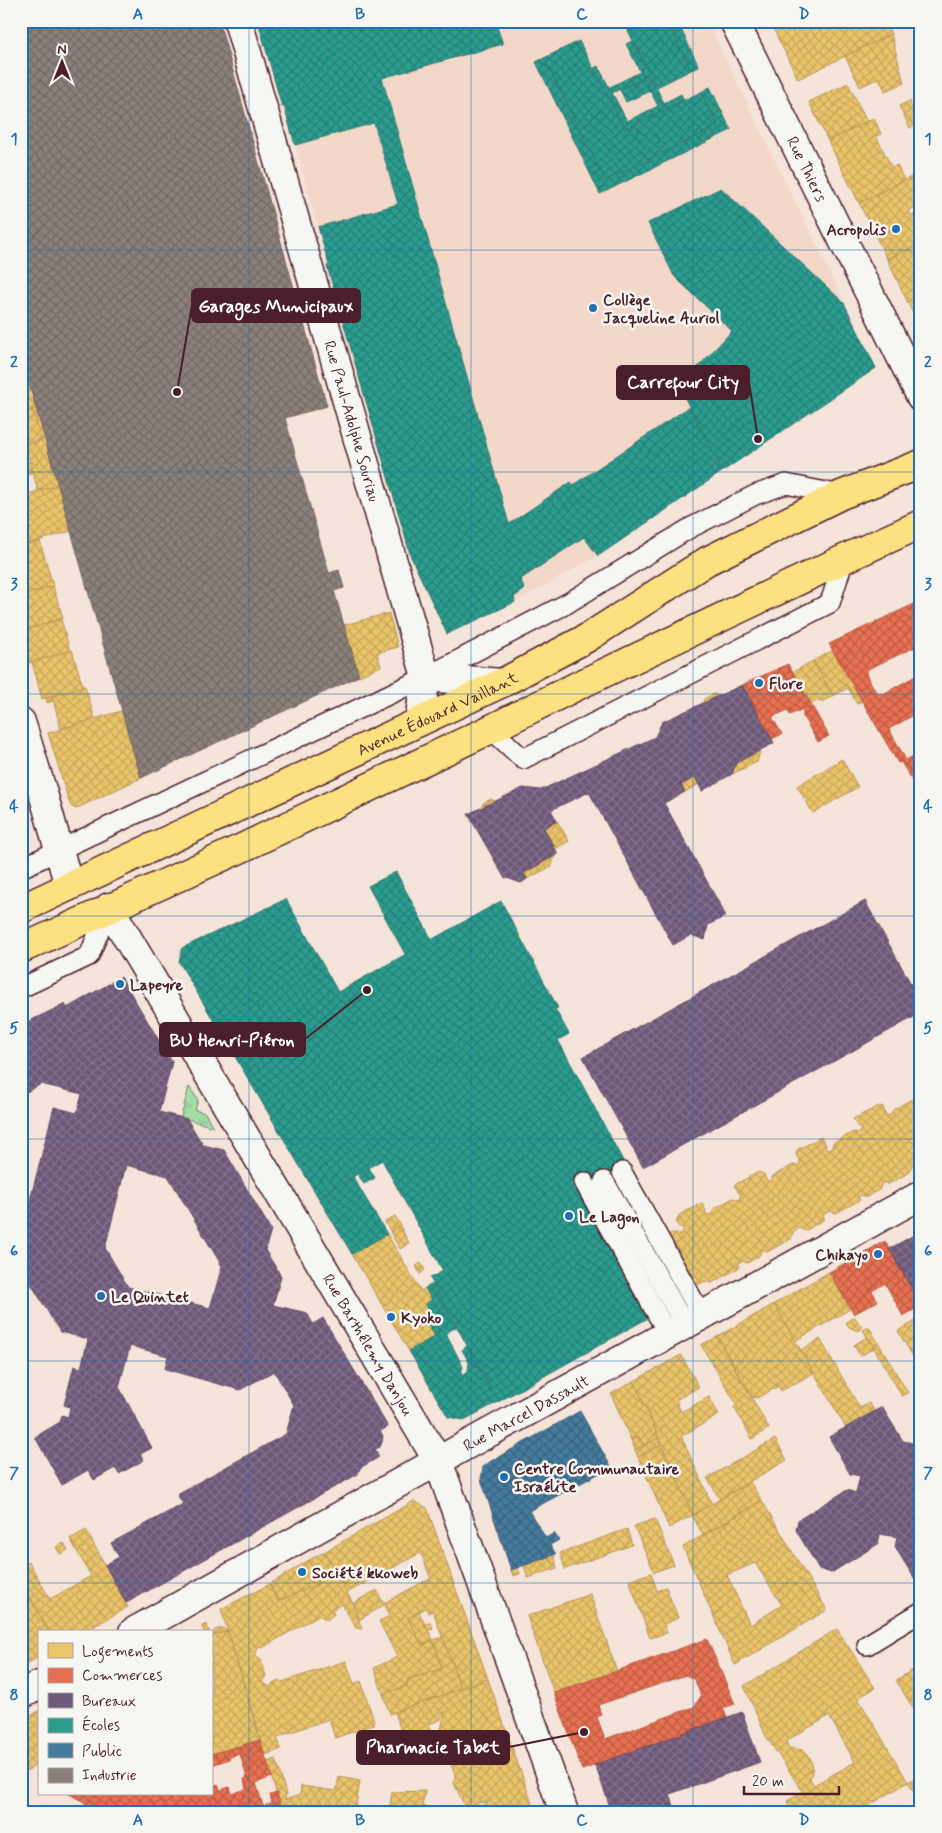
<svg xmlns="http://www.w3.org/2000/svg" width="942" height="1833" viewBox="0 0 942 1833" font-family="Mynerve,sans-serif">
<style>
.built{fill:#f3d8c9}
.grass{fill:url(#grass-tufts);stroke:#767e68}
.homes{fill:url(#homes-cross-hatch);stroke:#b99257;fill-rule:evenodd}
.shops{fill:url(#shops-cross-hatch);stroke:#b85746;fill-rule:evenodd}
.offices{fill:url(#offices-cross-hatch);stroke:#624862;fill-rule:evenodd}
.schools{fill:url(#schools-cross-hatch);stroke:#347771}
.public{fill:url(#public-cross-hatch);stroke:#465f7b}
.industry{fill:url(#industry-cross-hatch);stroke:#776464}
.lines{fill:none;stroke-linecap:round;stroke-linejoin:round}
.lane-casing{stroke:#4a1f2b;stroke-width:22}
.street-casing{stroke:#4a1f2b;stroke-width:31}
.primary-casing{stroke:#4a1f2b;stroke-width:31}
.lane{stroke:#f6f6f2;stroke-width:19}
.street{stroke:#f6f6f2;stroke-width:28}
.primary{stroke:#fde080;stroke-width:28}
.grid{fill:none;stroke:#1f6fb2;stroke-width:1;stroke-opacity:0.55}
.poi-dot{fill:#1f6fb2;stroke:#f6f6f2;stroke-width:2}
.labels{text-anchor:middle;stroke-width:5;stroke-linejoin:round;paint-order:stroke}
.street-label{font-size:16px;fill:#4a1f2b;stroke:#f6f6f2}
.poi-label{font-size:16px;font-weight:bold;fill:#4a1f2b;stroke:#f6f6f2;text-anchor:start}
.leader{fill:none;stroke:#4a1f2b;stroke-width:2}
.callout-dot{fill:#4a1f2b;stroke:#f6f6f2;stroke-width:2}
.callout{fill:#4a1f2b;stroke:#4a1f2b;stroke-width:2}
.callout-label{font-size:18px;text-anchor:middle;font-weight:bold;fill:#fff}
.neatline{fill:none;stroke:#1f6fb2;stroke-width:2}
.grid-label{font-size:16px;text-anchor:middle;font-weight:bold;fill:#1f6fb2}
</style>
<defs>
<pattern id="grass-tufts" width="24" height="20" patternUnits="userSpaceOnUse" patternTransform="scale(1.25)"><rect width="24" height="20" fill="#a2dea4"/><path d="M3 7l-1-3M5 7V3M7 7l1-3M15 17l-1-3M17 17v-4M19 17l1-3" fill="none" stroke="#8dbe8d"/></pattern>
<pattern id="homes-cross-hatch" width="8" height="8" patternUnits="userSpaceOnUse" patternTransform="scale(1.25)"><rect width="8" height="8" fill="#e9c46a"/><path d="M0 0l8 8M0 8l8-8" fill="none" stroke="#c9a85c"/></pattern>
<pattern id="shops-cross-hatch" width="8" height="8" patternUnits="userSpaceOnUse" patternTransform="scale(1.25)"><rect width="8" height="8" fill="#e76f51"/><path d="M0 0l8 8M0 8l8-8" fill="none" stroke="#bd5b43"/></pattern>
<pattern id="offices-cross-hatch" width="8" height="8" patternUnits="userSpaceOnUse" patternTransform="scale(1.25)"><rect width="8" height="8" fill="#6d597a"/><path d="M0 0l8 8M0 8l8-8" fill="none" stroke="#84728b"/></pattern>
<pattern id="schools-cross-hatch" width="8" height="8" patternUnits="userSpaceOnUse" patternTransform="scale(1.25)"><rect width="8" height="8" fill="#2a9d8f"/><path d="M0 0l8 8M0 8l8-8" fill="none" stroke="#267f75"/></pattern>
<pattern id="public-cross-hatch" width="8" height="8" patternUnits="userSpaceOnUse" patternTransform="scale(1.25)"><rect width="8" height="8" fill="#457b9d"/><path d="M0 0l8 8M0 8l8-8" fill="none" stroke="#3c6480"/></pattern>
<pattern id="industry-cross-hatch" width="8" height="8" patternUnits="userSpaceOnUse" patternTransform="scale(1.25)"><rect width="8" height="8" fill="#8a817c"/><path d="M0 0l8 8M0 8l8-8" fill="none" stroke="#736966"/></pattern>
</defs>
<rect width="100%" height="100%" fill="#f4e4da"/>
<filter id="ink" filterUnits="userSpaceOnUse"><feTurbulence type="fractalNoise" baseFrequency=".02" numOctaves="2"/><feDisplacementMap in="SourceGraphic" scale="10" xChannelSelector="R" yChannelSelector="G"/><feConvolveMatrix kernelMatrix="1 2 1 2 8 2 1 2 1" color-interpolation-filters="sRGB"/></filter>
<g filter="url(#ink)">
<!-- built -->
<polygon class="built" points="258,21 707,21 876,368 598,556 515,602 447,634 329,265 284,106 282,107"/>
<!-- grass -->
<polygon class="grass" points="189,1087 198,1100 195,1110 205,1113 213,1127 181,1117"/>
<!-- homes -->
<g class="homes">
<polygon points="885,21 891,34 798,79 770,22"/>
<polygon points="891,34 904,83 885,91 879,78 860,87 845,56"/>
<polygon points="848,83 867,122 828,141 809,102"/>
<polygon points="910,101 916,125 910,128 899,106"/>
<polygon points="874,118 881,134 876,136 892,168 897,165 904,180 859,203 828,141"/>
<polygon points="921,172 921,204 908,211 909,214 914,215 921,213 921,244 887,259 859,203"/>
<polygon points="921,244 921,325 918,324 887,259"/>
<polygon points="21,355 28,377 21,379"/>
<polygon points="28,377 36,409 21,413 21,379"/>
<polygon points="36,409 45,439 41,440 33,410"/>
<polygon points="33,410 41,440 28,444 21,420 21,413"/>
<polygon points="45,439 58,485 38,491 25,445"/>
<polygon points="29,462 33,473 28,474 25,463"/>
<polygon points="25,463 28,474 21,476 21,464"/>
<polygon points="58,485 71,531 21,546 21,496"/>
<polygon points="40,541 53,586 21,596 21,546"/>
<polygon points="53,586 63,618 22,631 21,596"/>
<polygon points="389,613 398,647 377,653 381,666 359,676 344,625"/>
<polygon points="61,619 70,651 26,664 21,647 21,631"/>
<polygon points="72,650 83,687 42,699 32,662"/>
<polygon points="833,650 862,701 857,704 848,688 833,696 813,661"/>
<polygon points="813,661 833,696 821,702 820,700 811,704 793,672"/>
<polygon points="85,686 95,719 61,729 52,696"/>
<polygon points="714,694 719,696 703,703 704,699"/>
<polygon points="52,696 53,701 47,703 46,698"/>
<polygon points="121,711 141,778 75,809 70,805 48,733"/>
<polygon points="760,751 757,762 732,774 736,763"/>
<polygon points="842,759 858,787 813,813 797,786"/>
<polygon points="695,777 699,784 685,792 681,785"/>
<polygon points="491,799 495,801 482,807 483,803"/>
<polygon points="21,805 25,816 21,823"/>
<polygon points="557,821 569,841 555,849 544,828"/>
<polygon points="555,855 552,866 527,879 524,873"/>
<polygon points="921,1081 921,1163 918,1162 912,1165 910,1172 887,1185 885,1182 881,1184 880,1189 867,1197 862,1195 858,1197 860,1200 836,1213 830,1211 824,1214 823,1220 805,1231 799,1228 793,1232 791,1239 767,1252 765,1249 761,1251 759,1256 747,1263 742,1261 738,1264 740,1267 712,1283 705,1281 693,1287 665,1236 672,1233 681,1235 684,1228 679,1227 676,1223 679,1215 702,1203 706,1211 705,1214 711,1215 714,1209 733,1198 739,1200 741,1194 739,1193 734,1185 759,1172 764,1174 766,1180 771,1182 773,1176 793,1165 799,1166 800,1161 796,1155 797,1150 821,1137 826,1145 825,1148 831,1149 833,1143 853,1132 859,1133 861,1128 858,1127 853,1119 879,1106 883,1107 885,1114 890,1116 893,1110 912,1099 918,1100 919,1095 916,1092 915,1087"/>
<polygon points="395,1216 401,1226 391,1232 385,1222"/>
<polygon points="400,1226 409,1243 400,1249 390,1232"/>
<polygon points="387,1234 421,1291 425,1288 432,1300 426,1304 431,1315 425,1319 435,1336 409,1351 352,1254"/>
<polygon points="421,1263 425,1270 420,1274 416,1266"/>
<polygon points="829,1272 850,1309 795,1341 774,1304"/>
<polygon points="774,1304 814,1373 781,1391 777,1384 777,1387 757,1398 756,1397 753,1398 717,1337"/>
<polygon points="855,1317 862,1328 857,1331 849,1327 846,1322"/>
<polygon points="921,1318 921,1366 919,1367 898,1331"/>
<polygon points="869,1327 908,1393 902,1396 863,1330"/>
<polygon points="717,1337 769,1428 752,1439 734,1407 737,1405 701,1345"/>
<polygon points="867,1337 874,1348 860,1356 854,1345"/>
<polygon points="820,1339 860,1408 869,1403 875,1411 846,1428 801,1350"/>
<polygon points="681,1355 699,1387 676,1400 681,1412 709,1397 719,1415 681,1436 712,1504 693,1515 634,1381"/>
<polygon points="634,1381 659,1438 643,1446 638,1436 631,1440 611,1394"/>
<polygon points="638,1436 643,1446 635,1450 631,1440"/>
<polygon points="659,1438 661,1445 638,1457 635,1450"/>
<polygon points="775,1439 787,1460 720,1499 707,1478"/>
<polygon points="661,1445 693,1515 669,1528 638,1457"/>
<polygon points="750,1482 762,1501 703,1535 692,1515"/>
<polygon points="414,1501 427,1508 488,1679 461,1689 433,1611 428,1613 426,1608 408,1618 422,1645 433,1640 442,1669 408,1679 407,1686 383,1694 374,1668 397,1657 379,1621 390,1616 384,1603 423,1582 431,1579 423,1558 420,1553 347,1593 324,1552"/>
<path d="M762,1501L827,1610L735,1665L683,1547ZM755,1563L782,1605L750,1625L727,1575Z"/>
<polygon points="655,1519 674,1565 654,1572 634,1526"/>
<polygon points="627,1529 632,1545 565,1569 560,1553"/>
<polygon points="86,1530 128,1607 84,1632 49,1632 21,1582 21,1566 29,1562 50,1599 91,1576 70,1539"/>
<polygon points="64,1543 68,1550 60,1554 56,1547"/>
<polygon points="324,1552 353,1603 362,1629 356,1628 342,1604 332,1610 334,1614 327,1620 319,1615 262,1648 259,1646 255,1656 261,1660 266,1676 262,1682 270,1687 272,1684 281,1681 282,1682 346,1661 354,1684 361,1681 375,1724 335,1738 329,1719 277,1737 281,1749 265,1755 221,1609 270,1584 278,1601 318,1584 309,1560"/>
<polygon points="554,1555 557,1568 528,1578 524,1566"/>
<polygon points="309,1560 318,1584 278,1601 270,1584"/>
<polygon points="518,1568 520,1574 513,1576 511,1570"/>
<polygon points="651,1573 657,1591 666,1587 678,1618 664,1624 667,1633 650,1638 629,1580"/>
<polygon points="25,1588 49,1632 39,1632 39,1657 24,1665 21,1660 21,1621 24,1620 21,1616 21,1590"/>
<polygon points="377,1590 384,1605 359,1620 353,1603"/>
<polygon points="590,1594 617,1671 554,1693 527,1616"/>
<polygon points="419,1612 433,1640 422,1645 408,1618"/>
<polygon points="430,1622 433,1628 428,1630 425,1625"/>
<polygon points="207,1624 209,1632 204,1632 202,1626"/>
<polygon points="223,1628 227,1631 213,1636 215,1630"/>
<path d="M837,1629L875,1688L858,1698L908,1782L858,1812H791L787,1801L803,1792L766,1736L744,1686ZM829,1716L855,1762L814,1785L810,1779L813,1768L810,1757L803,1750L789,1748L786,1741Z"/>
<polygon points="228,1631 260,1740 211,1754 211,1636"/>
<polygon points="443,1637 461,1689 390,1714 383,1694 407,1686 408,1679 442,1669 433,1640"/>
<polygon points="921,1665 921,1717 919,1718 896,1680"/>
<polygon points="488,1679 535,1812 475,1812 487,1801 465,1807 454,1783 455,1775 442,1741 459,1734 441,1730 445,1711 440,1720 429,1724 435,1741 423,1746 402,1735 395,1712"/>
<polygon points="39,1711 39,1764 21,1774 21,1721"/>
<polygon points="276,1759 286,1794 285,1800 300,1795 301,1786 336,1791 339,1777 360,1781 355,1812 282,1812 267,1762"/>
<polygon points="921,1775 921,1804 908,1782"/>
<polygon points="425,1791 422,1806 447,1812 389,1812 392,1792"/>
</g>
<!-- shops -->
<g class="shops">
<polygon points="921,601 921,620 912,605"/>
<polygon points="912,605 921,620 921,654 918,650 913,648 868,669 866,674 876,692 883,694 921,673 921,711 889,729 906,760 921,752 921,795 901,762 898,763 829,644"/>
<polygon points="788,664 829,736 818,742 803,717 803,709 790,715 788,710 772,717 782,734 772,739 742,685"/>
<polygon points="885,1241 921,1306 903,1316 885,1283 872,1291 878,1301 854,1314 829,1272"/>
<path d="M707,1639L735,1704L723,1708L727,1718L582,1770L554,1693ZM686,1675L695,1680L701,1696L694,1707L605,1739L597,1717L601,1715L598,1705Z"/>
<polygon points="260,1740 272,1777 256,1783 263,1806 272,1803 270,1795 277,1793 282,1812 220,1812 213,1786 218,1784 220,1790 230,1787 232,1794 246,1789 244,1779 247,1778 240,1754 229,1757 230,1759 211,1765 211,1754"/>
<polygon points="211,1780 220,1812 89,1812 84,1802 69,1794 211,1794"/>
</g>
<!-- offices -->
<g class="offices">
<polygon points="742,685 774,743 736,763 732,774 702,791 695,777 681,785 685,792 664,803 726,916 708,925 705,940 691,935 673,945 589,792 551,810 557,821 544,828 558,854 524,873 527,879 521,883 504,877 468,814 523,788 541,790 655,737 662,722"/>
<polygon points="865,901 921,1002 921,1013 643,1167 583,1057"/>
<path d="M121,977L172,1062L159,1112L187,1119L203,1145L224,1150L271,1230L265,1250L281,1276L273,1305L307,1313L313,1324L323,1318L388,1427L380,1431L383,1436L382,1442L380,1447L375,1449L379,1457L360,1468L358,1474L126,1603L105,1565L119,1557L111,1543L183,1504L177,1494L286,1434L294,1405L274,1371L240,1390L165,1369L168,1356L130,1346L119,1387L152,1448L140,1454L144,1460L119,1474L115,1468L94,1480L88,1470L62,1485L35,1437L60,1422L62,1415L68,1417L70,1407L64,1405L74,1366L81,1368L88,1339L60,1332L21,1267V1235L54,1107L77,1113L82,1094L41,1084L21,1095V1025L65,1004L67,1008ZM126,1165L168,1176L222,1266L210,1308L128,1287L105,1248Z"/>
<polygon points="921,1231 921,1304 889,1249"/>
<polygon points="882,1407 903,1441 921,1445 921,1582 918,1584 895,1547 897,1537 880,1534 878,1544 831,1573 819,1569 796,1530 798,1520 847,1490 856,1493 860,1476 850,1474 829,1437"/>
<polygon points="742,1712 760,1762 670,1794 676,1812 612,1812 595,1765"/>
</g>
<!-- schools -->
<g class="schools">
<polygon points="258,21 495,21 503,44 382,78 509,524 571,482 573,485 689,407 723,471 598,556 584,537 521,579 524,590 514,597 515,602 447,634 411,557 327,266 329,265 318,227 398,204 374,123 295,145 284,106 282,107"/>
<polygon points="623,21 667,21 691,70 657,87"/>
<polygon points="667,21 677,21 699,67 691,70"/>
<polygon points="579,41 625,129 701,92 718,126 605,181 544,58"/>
<polygon points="633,41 664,103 681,94 684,100 625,129 594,68 598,66 627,121 658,106 626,44"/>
<polygon points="544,58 605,181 718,126 701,92 710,87 731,130 600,194 536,62"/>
<polygon points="640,72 644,78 612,93 610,87"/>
<polygon points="644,78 650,91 626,102 620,90"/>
<polygon points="721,188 844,303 876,368 723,471 679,387 732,331 674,276 648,223"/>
<polygon points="396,872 432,940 405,954 368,886"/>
<polygon points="286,899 338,992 501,901 558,1008 555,1009 569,1034 558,1040 627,1168 597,1185 666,1308 498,1402 430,1278 443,1271 382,1160 318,1197 179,962 182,948"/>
<polygon points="369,1168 375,1178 364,1184 358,1174"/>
<polygon points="353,1177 387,1234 352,1254 318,1197"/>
<polygon points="433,1284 456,1327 446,1333 463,1367 461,1372 462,1376 468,1371 469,1362 462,1350 467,1346 498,1402 464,1420 448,1417 409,1351 435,1336 425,1319 431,1315 426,1304 432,1300 425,1288"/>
</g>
<!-- public -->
<polygon class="public" points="580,1411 611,1467 529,1511 546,1538 554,1533 559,1540 550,1545 556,1554 511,1570 481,1479 483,1467 491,1461"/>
<!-- industry -->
<polygon class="industry" points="21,21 219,21 327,406 285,418 329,573 339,570 344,588 334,591 359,676 141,778 21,355"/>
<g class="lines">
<!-- lane casing -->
<g class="lane-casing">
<g id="lane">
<polyline points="491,729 523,759 830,603 844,559"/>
<polyline points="21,868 426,677 568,603 690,528 755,495 786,484 841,495"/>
<polyline points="21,988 89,956 109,907"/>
<polyline points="622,1172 702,1316"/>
<polyline points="604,1181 685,1325"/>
<polyline points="584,1182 668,1334"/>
<polyline points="867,1645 921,1612"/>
</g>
</g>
<!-- street casing -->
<g class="street-casing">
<g id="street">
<path id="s1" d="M238,21L426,677"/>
<path id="s2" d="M734,21L921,397"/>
<polyline points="21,722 43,793 69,886"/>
<polyline points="419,722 426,677 502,683"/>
<path id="s3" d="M109,907L438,1461L564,1812"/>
<path id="s4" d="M133,1632L463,1447L921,1195"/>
<polyline points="21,1695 39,1685"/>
</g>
</g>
<!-- primary casing -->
<g class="primary-casing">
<g id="primary">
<path id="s5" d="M21,909L502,683L587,638L707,561L841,495L921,464"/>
<polyline points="21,949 244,847 491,729 577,686 844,559 921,524"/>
</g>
</g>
<!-- lane -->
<use href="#lane" class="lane"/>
<!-- street -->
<use href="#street" class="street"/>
<!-- primary -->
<use href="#primary" class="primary"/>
</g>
</g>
<!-- grid -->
<path class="grid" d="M249,21V1812M471,21V1812M693,21V1812M21,250H921M21,472H921M21,694H921M21,916H921M21,1139H921M21,1361H921M21,1583H921"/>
<!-- markers -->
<g class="poi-dot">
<circle cx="896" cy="229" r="5"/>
<circle cx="593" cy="308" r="5"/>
<circle cx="759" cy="683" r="5"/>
<circle cx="120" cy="984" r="5"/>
<circle cx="569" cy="1216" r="5"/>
<circle cx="878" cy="1254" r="5"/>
<circle cx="101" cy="1296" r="5"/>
<circle cx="391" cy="1317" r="5"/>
<circle cx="504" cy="1477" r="5"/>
<circle cx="302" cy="1572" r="5"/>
</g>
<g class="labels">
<!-- street labels -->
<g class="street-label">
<text dy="6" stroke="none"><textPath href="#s2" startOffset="165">Rue Thiers</textPath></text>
<text dy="6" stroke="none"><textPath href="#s1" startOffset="416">Rue Paul-Adolphe Souriau</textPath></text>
<text dy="6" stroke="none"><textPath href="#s5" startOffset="460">Avenue Édouard Vaillant</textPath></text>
<text dy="6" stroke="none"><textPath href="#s3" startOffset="509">Rue Barthélemy Danjou</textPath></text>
<text dy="6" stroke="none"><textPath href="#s4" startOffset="450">Rue Marcel Dassault</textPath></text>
</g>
<!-- poi labels -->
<g class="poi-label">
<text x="886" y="235" text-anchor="end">Acropolis</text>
<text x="603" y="305">Collège<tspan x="603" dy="18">Jacqueline Auriol</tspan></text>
<text x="769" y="689">Flore</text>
<text x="130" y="990">Lapeyre</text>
<text x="579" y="1222">Le Lagon</text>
<text x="868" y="1260" text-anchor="end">Chikayo</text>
<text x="111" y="1302">Le Quintet</text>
<text x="401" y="1323">Kyoko</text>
<text x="514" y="1474">Centre Communautaire<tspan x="514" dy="18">Israélite</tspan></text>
<text x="312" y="1578">Société kkoweb</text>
</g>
</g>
<!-- callouts -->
<path class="leader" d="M177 392L192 305M758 439L749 382M367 990L305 1039M584 1732L509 1747"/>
<g class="callout-dot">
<circle cx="177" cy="392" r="5"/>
<circle cx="758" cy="439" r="5"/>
<circle cx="367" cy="990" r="5"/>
<circle cx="584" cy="1732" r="5"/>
</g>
<g class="callout">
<rect x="192" y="289" width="168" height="33" rx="5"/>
<rect x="617" y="366" width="132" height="33" rx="5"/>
<rect x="160" y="1023" width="145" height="33" rx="5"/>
<rect x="357" y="1731" width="152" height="33" rx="5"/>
</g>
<g class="callout-label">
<text x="276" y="312">Garages Municipaux</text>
<text x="683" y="388">Carrefour City</text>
<text x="232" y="1046">BU Henri-Piéron</text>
<text x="433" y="1753">Pharmacie Tabet</text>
</g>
<!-- margin -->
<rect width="942" height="1833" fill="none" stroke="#f6f6f2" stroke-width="55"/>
<!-- legend -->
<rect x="38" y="1630" width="175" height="165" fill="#f6f6f2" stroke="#b1a0a2"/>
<rect x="48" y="1643" width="25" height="15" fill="#e9c46a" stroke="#b1a0a2"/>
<text x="82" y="1656" font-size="15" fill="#4a1f2b">Logements</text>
<rect x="48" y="1668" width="25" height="15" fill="#e76f51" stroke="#b1a0a2"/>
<text x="82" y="1680" font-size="15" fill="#4a1f2b">Commerces</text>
<rect x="48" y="1693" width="25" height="15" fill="#6d597a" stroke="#b1a0a2"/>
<text x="82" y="1706" font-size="15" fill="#4a1f2b">Bureaux</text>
<rect x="48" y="1718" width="25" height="15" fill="#2a9d8f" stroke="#b1a0a2"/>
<text x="82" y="1730" font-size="15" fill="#4a1f2b">Écoles</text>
<rect x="48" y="1743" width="25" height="15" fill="#457b9d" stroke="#b1a0a2"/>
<text x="82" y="1756" font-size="15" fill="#4a1f2b">Public</text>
<rect x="48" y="1768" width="25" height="15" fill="#8a817c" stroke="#b1a0a2"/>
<text x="82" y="1780" font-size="15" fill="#4a1f2b">Industrie</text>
<!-- north arrow -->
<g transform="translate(62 62)" stroke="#f6f6f2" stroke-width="4" paint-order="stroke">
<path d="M0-4L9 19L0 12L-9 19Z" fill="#4a1f2b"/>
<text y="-8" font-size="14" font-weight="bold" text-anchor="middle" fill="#4a1f2b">N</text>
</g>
<!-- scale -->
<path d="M744 1786v8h95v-8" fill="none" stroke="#4a1f2b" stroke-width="2.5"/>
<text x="752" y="1786" font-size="15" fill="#4a1f2b" stroke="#f6f6f2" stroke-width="4" paint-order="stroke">20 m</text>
<rect x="28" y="28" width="886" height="1778" class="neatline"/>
<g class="grid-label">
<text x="138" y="19">A</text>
<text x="360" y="19">B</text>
<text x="582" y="19">C</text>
<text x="804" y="19">D</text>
<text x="14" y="144">1</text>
<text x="928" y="144">1</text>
<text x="14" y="367">2</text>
<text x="928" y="367">2</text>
<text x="14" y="589">3</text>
<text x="928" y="589">3</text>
<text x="14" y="811">4</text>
<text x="928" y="811">4</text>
<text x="14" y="1033">5</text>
<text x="928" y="1033">5</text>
<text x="14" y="1256">6</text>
<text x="928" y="1256">6</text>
<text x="14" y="1478">7</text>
<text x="928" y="1478">7</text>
<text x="14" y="1700">8</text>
<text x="928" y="1700">8</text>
<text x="138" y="1825">A</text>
<text x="360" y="1825">B</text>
<text x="582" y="1825">C</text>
<text x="804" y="1825">D</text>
</g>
</svg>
